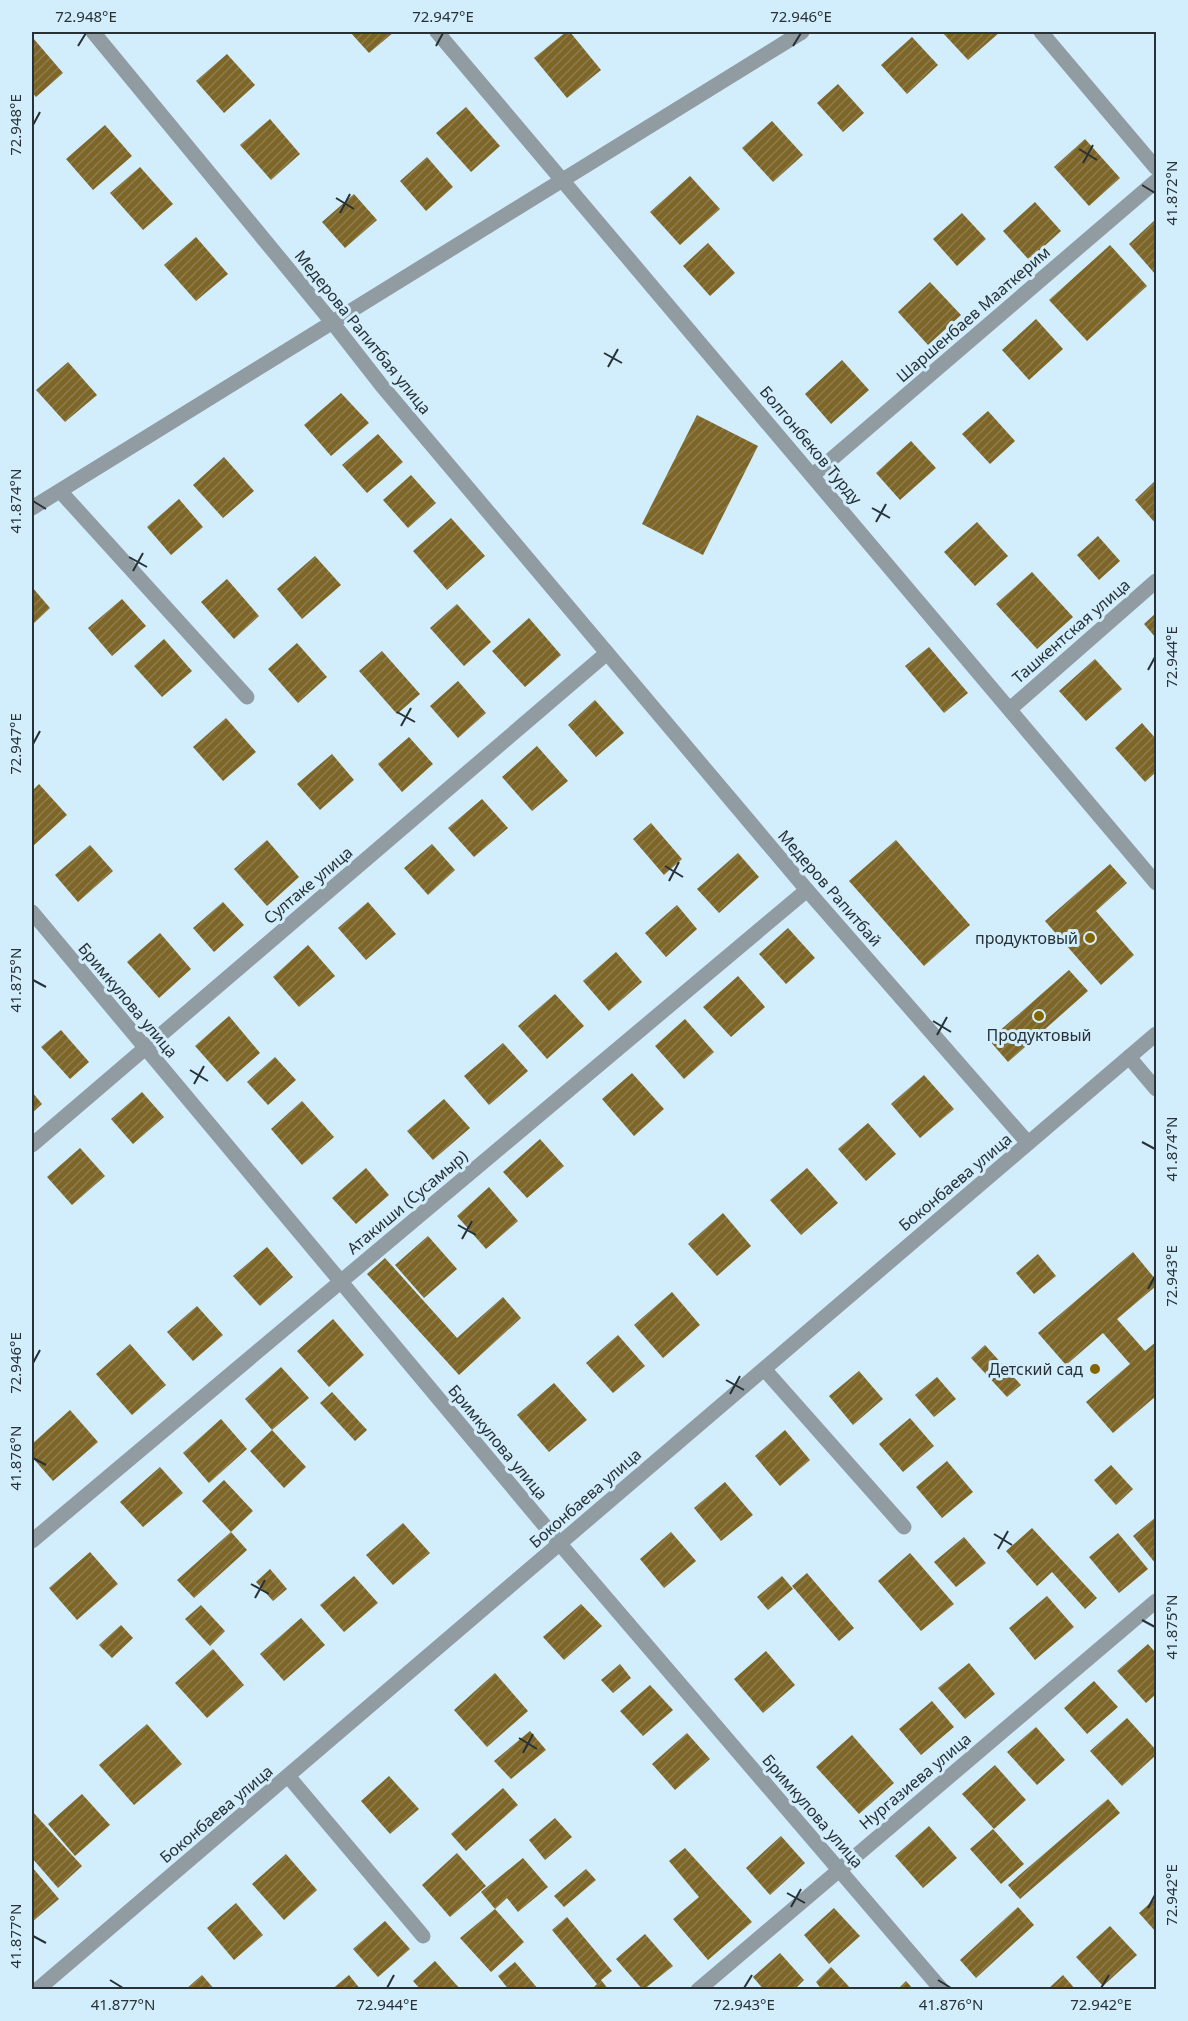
<svg xmlns="http://www.w3.org/2000/svg" width="1188" height="2021" viewBox="0 0 1188 2021" font-family="'Noto Sans',sans-serif">
<style>
.building{fill:url(#building-hatch)}
.lines{fill:none;stroke-linecap:round;stroke-linejoin:round}
.minor{stroke:#919ca2;stroke-width:15}
.ticks{fill:none;stroke:#273136;stroke-width:2}
.poi-dot{fill:#846600;stroke:#d2edfb;stroke-width:2}
.labels{text-anchor:middle;stroke-width:6;stroke-linejoin:round;paint-order:stroke}
.street-label{font-size:16px;fill:#273136;stroke:#d2edfb}
.poi-label{font-size:16px;fill:#273136;stroke:#d2edfb;text-anchor:end}
.neatline{fill:none;stroke:#273136;stroke-width:2}
.ticks-label{font-size:15px;text-anchor:middle;fill:#273136}
</style>
<defs>
<pattern id="building-hatch" width="6" height="6" patternUnits="userSpaceOnUse" patternTransform="scale(1.5)"><rect width="6" height="6" fill="#7d6627"/><path d="M-1 1l2-2M0 6l6-6M5 7l2-2" fill="none" stroke="#8d7d4e"/></pattern>
</defs>
<rect width="100%" height="100%" fill="#d2edfb"/>
<!-- building -->
<g class="building">
<polygon points="350,32 394,32 369,53"/>
<polygon points="566,32 570,32 601,70 567,98 534,58"/>
<polygon points="942,32 1000,32 968,60"/>
<polygon points="912,37 938,65 907,94 881,65"/>
<polygon points="33,38 63,73 36,97 32,92"/>
<polygon points="227,54 255,85 224,113 196,81"/>
<polygon points="838,84 864,113 843,132 817,103"/>
<polygon points="466,107 500,146 471,172 436,133"/>
<polygon points="270,119 300,154 271,180 240,145"/>
<polygon points="772,121 803,155 773,182 742,148"/>
<polygon points="105,125 132,156 93,190 66,159"/>
<polygon points="1085,139 1120,178 1089,206 1054,167"/>
<polygon points="427,157 453,187 426,211 400,181"/>
<polygon points="140,167 173,204 143,230 110,193"/>
<polygon points="690,176 720,209 680,245 650,212"/>
<polygon points="354,194 377,220 345,248 322,222"/>
<polygon points="1035,202 1061,231 1029,260 1003,231"/>
<polygon points="962,213 986,239 957,266 933,239"/>
<polygon points="1156,219 1156,275 1129,244"/>
<polygon points="196,237 228,274 196,301 164,265"/>
<polygon points="708,243 735,273 710,296 683,266"/>
<polygon points="1110,245 1147,286 1087,341 1049,300"/>
<polygon points="930,282 961,315 928,345 898,312"/>
<polygon points="1036,319 1063,349 1029,380 1002,350"/>
<polygon points="842,360 869,390 831,424 805,394"/>
<polygon points="68,362 97,395 65,422 36,390"/>
<polygon points="341,393 369,423 331,456 304,425"/>
<polygon points="988,411 1015,441 990,464 962,434"/>
<polygon points="697,415 758,446 703,555 642,524"/>
<polygon points="378,434 403,462 367,493 342,465"/>
<polygon points="911,441 936,468 900,500 876,473"/>
<polygon points="224,457 254,491 223,518 193,485"/>
<polygon points="411,475 436,503 408,528 383,500"/>
<polygon points="1156,480 1156,524 1135,500"/>
<polygon points="179,499 203,527 171,555 147,527"/>
<polygon points="451,518 485,556 447,590 413,551"/>
<polygon points="977,522 1008,556 975,586 944,552"/>
<polygon points="1098,536 1120,561 1099,580 1077,555"/>
<polygon points="315,556 341,585 302,619 277,589"/>
<polygon points="1032,572 1073,617 1037,649 996,604"/>
<polygon points="227,579 259,616 234,639 201,602"/>
<polygon points="32,587 50,608 32,625"/>
<polygon points="122,599 146,626 112,656 88,628"/>
<polygon points="457,604 491,642 464,666 430,628"/>
<polygon points="1156,613 1156,638 1144,624"/>
<polygon points="529,618 561,655 525,687 492,651"/>
<polygon points="164,639 192,671 162,697 134,666"/>
<polygon points="297,643 327,677 298,703 268,669"/>
<polygon points="929,647 968,693 944,713 905,666"/>
<polygon points="382,651 420,694 397,714 359,671"/>
<polygon points="1095,659 1122,689 1086,721 1059,691"/>
<polygon points="458,681 486,713 458,738 430,706"/>
<polygon points="595,700 624,733 596,757 568,725"/>
<polygon points="226,718 256,752 223,781 193,747"/>
<polygon points="1142,723 1156,739 1156,772 1145,782 1115,748"/>
<polygon points="409,737 433,764 402,792 378,764"/>
<polygon points="537,746 568,781 532,811 502,777"/>
<polygon points="332,754 354,780 320,810 297,784"/>
<polygon points="39,784 67,815 33,846 32,791"/>
<polygon points="482,799 508,828 474,857 448,828"/>
<polygon points="651,823 682,859 664,875 633,839"/>
<polygon points="267,840 299,877 267,906 234,869"/>
<polygon points="896,840 970,925 924,966 849,881"/>
<polygon points="432,844 455,870 428,895 404,868"/>
<polygon points="90,845 113,871 78,902 55,875"/>
<polygon points="738,853 759,877 719,913 697,889"/>
<polygon points="1110,864 1127,883 1096,911 1134,955 1101,985 1045,921"/>
<polygon points="223,902 244,925 214,952 193,928"/>
<polygon points="368,902 396,934 366,960 338,928"/>
<polygon points="677,905 697,929 666,957 645,933"/>
<polygon points="788,928 815,958 786,984 759,954"/>
<polygon points="160,933 191,969 159,998 127,962"/>
<polygon points="308,945 335,976 299,1007 273,977"/>
<polygon points="616,952 642,982 609,1011 583,981"/>
<polygon points="1069,970 1088,991 1008,1062 989,1040"/>
<polygon points="738,976 765,1007 731,1037 703,1007"/>
<polygon points="555,994 584,1026 547,1059 518,1026"/>
<polygon points="229,1016 260,1053 227,1082 195,1046"/>
<polygon points="685,1019 714,1052 684,1079 655,1046"/>
<polygon points="61,1030 89,1062 70,1079 41,1047"/>
<polygon points="503,1043 528,1071 489,1105 464,1076"/>
<polygon points="275,1057 296,1080 268,1105 247,1082"/>
<polygon points="632,1073 664,1109 634,1136 602,1099"/>
<polygon points="924,1075 954,1109 920,1138 891,1104"/>
<polygon points="32,1092 42,1104 32,1113"/>
<polygon points="142,1092 164,1117 133,1144 111,1119"/>
<polygon points="444,1099 470,1128 433,1160 407,1131"/>
<polygon points="302,1101 334,1137 302,1165 271,1129"/>
<polygon points="868,1123 896,1154 866,1181 838,1149"/>
<polygon points="540,1139 564,1166 527,1198 503,1172"/>
<polygon points="80,1148 105,1176 72,1205 47,1177"/>
<polygon points="366,1168 389,1195 356,1224 332,1198"/>
<polygon points="807,1168 838,1203 801,1235 770,1200"/>
<polygon points="489,1187 518,1221 486,1249 457,1216"/>
<polygon points="723,1213 751,1246 717,1276 688,1244"/>
<polygon points="428,1236 457,1269 424,1298 395,1265"/>
<polygon points="267,1247 293,1277 260,1306 233,1276"/>
<polygon points="1133,1252 1156,1280 1156,1286 1117,1319 1145,1351 1156,1342 1156,1396 1113,1433 1086,1402 1130,1364 1103,1333 1066,1365 1038,1333"/>
<polygon points="1038,1254 1056,1276 1034,1294 1016,1273"/>
<polygon points="385,1258 457,1338 503,1297 521,1318 459,1375 367,1274"/>
<polygon points="672,1292 700,1325 663,1358 634,1325"/>
<polygon points="197,1306 223,1335 193,1361 167,1332"/>
<polygon points="333,1319 364,1355 329,1387 297,1351"/>
<polygon points="618,1335 645,1366 613,1393 586,1363"/>
<polygon points="130,1344 166,1385 132,1415 96,1374"/>
<polygon points="985,1345 1021,1385 1007,1397 971,1358"/>
<polygon points="281,1367 309,1398 272,1430 306,1467 284,1488 250,1451 272,1430 245,1399"/>
<polygon points="859,1371 883,1399 853,1425 829,1396"/>
<polygon points="937,1377 956,1399 934,1417 915,1395"/>
<polygon points="554,1383 587,1420 549,1452 517,1415"/>
<polygon points="332,1392 367,1430 355,1441 320,1403"/>
<polygon points="70,1410 98,1442 53,1481 32,1457 32,1444"/>
<polygon points="910,1418 934,1446 903,1472 879,1444"/>
<polygon points="221,1419 247,1449 209,1483 183,1453"/>
<polygon points="785,1430 810,1460 780,1486 755,1456"/>
<polygon points="947,1461 973,1492 942,1518 916,1487"/>
<polygon points="1111,1465 1133,1489 1116,1505 1094,1480"/>
<polygon points="160,1467 183,1493 143,1527 120,1502"/>
<polygon points="224,1480 253,1511 231,1532 247,1550 194,1598 177,1580 231,1532 202,1501"/>
<polygon points="725,1482 753,1515 721,1541 694,1508"/>
<polygon points="1156,1517 1156,1564 1133,1536"/>
<polygon points="403,1523 430,1553 393,1585 366,1555"/>
<polygon points="1032,1528 1097,1598 1085,1609 1052,1572 1037,1586 1006,1551"/>
<polygon points="671,1532 696,1561 664,1588 640,1559"/>
<polygon points="1118,1533 1148,1569 1119,1593 1089,1557"/>
<polygon points="964,1537 986,1563 956,1587 934,1562"/>
<polygon points="90,1552 118,1584 77,1620 49,1588"/>
<polygon points="910,1553 954,1604 921,1631 878,1581"/>
<polygon points="270,1569 287,1589 273,1601 256,1582"/>
<polygon points="807,1573 854,1628 839,1641 792,1586"/>
<polygon points="354,1576 378,1603 344,1632 320,1605"/>
<polygon points="782,1576 793,1589 768,1610 757,1597"/>
<polygon points="1047,1596 1074,1627 1035,1660 1009,1628"/>
<polygon points="581,1604 602,1626 564,1660 543,1637"/>
<polygon points="201,1605 225,1631 210,1646 185,1619"/>
<polygon points="301,1618 325,1645 284,1681 260,1654"/>
<polygon points="121,1625 133,1638 112,1658 99,1645"/>
<polygon points="1148,1644 1156,1653 1156,1694 1146,1703 1117,1671"/>
<polygon points="213,1649 244,1685 207,1718 175,1683"/>
<polygon points="766,1651 795,1685 763,1713 734,1679"/>
<polygon points="969,1663 995,1694 965,1719 938,1688"/>
<polygon points="620,1664 631,1678 613,1693 601,1680"/>
<polygon points="495,1673 528,1711 487,1747 454,1710"/>
<polygon points="1094,1681 1118,1707 1087,1734 1064,1708"/>
<polygon points="650,1685 673,1710 643,1736 620,1711"/>
<polygon points="932,1701 954,1727 921,1755 899,1729"/>
<polygon points="1127,1718 1156,1750 1156,1755 1122,1786 1090,1751"/>
<polygon points="147,1724 182,1764 134,1805 99,1765"/>
<polygon points="1036,1727 1065,1760 1037,1785 1007,1752"/>
<polygon points="530,1731 546,1750 511,1779 494,1761"/>
<polygon points="687,1733 710,1759 675,1790 652,1764"/>
<polygon points="852,1735 894,1783 859,1814 816,1767"/>
<polygon points="995,1765 1026,1800 994,1829 962,1794"/>
<polygon points="389,1776 419,1809 390,1834 361,1801"/>
<polygon points="503,1788 518,1805 466,1851 451,1834"/>
<polygon points="82,1794 110,1825 75,1856 48,1824"/>
<polygon points="1108,1799 1120,1813 1020,1899 1008,1885"/>
<polygon points="32,1811 82,1866 58,1888 32,1858"/>
<polygon points="555,1818 572,1837 545,1860 529,1840"/>
<polygon points="929,1826 957,1858 923,1888 895,1856"/>
<polygon points="993,1829 1024,1864 1001,1884 970,1849"/>
<polygon points="781,1836 805,1863 770,1895 746,1868"/>
<polygon points="685,1848 752,1922 708,1960 673,1919 699,1897 669,1861"/>
<polygon points="457,1853 486,1886 450,1917 422,1885"/>
<polygon points="286,1854 317,1890 284,1920 252,1884"/>
<polygon points="523,1858 548,1887 518,1912 507,1898 495,1909 524,1942 491,1972 460,1938 495,1909 481,1892"/>
<polygon points="32,1867 59,1899 32,1922"/>
<polygon points="586,1869 596,1880 564,1907 554,1896"/>
<polygon points="1156,1898 1156,1932 1139,1913"/>
<polygon points="236,1903 263,1935 234,1960 207,1928"/>
<polygon points="1018,1907 1034,1925 976,1978 960,1960"/>
<polygon points="834,1908 860,1936 829,1964 804,1935"/>
<polygon points="567,1917 612,1971 601,1980 609,1990 591,1990 597,1984 552,1930"/>
<polygon points="385,1921 410,1949 378,1977 353,1949"/>
<polygon points="1110,1926 1137,1955 1103,1986 1076,1957"/>
<polygon points="645,1934 673,1966 643,1990 616,1959"/>
<polygon points="780,1953 804,1980 794,1990 764,1990 753,1977"/>
<polygon points="435,1961 461,1990 421,1990 413,1981"/>
<polygon points="515,1962 539,1990 509,1990 498,1976"/>
<polygon points="831,1967 852,1990 822,1990 816,1982"/>
<polygon points="202,1975 215,1990 185,1990"/>
<polygon points="349,1975 361,1990 331,1990"/>
<polygon points="1063,1975 1076,1990 1047,1990"/>
<polygon points="906,1981 914,1990 897,1990"/>
</g>
<g class="lines">
<!-- minor -->
<g class="minor">
<polyline points="93,32 332,322 382,386 807,890 1028,1143"/>
<polyline points="437,32 1156,883"/>
<polyline points="1041,32 1156,168"/>
<polyline points="813,475 1156,181"/>
<polyline points="60,491 247,697"/>
<polyline points="32,508 802,32"/>
<polyline points="1010,709 1156,581"/>
<polyline points="32,912 560,1544 942,1990"/>
<polyline points="1129,1057 1156,1089"/>
<polyline points="32,1145 607,653"/>
<polyline points="764,1369 904,1527"/>
<polyline points="32,1541 807,890"/>
<polyline points="288,1776 423,1936"/>
<polyline points="37,1990 1156,1034"/>
<polyline points="698,1990 1156,1601"/>
</g>
</g>
<!-- ticks -->
<path class="ticks" d="M78,46L86,33M436,46L443,33M793,46L801,33M33,125L40,112M1079,149L1097,160M1083,163L1093,145M1142,185L1155,193M336,198L354,209M340,213L350,194M604,353L622,363M608,367L618,349M33,501L46,509M872,508L890,518M876,522L886,504M129,557L147,567M133,571L143,553M1148,670L1155,657M397,712L415,722M401,726L411,708M33,744L40,731M665,866L683,877M669,881L679,862M33,980L46,987M933,1021L951,1032M937,1035L947,1017M190,1070L208,1081M194,1084L204,1066M1142,1142L1155,1149M458,1225L476,1235M462,1239L472,1221M1148,1289L1155,1276M33,1363L40,1350M726,1380L744,1390M730,1394L740,1376M33,1458L46,1465M994,1534L1012,1545M998,1549L1008,1531M251,1584L269,1594M255,1598L265,1580M1142,1620L1155,1627M519,1738L537,1749M523,1753L533,1734M787,1893L805,1903M791,1907L801,1889M1148,1908L1155,1895M33,1936L46,1943M110,1980L123,1988M938,1980L951,1988M387,1988L394,1975M744,1988L752,1975M1101,1988L1109,1975"/>
<!-- markers -->
<g class="poi-dot">
<circle cx="1090" cy="938" r="6"/>
<circle cx="1039" cy="1016" r="6"/>
<circle cx="1095" cy="1369" r="6"/>
</g>
<g class="labels">
<!-- street labels -->
<g class="street-label">
<text transform="translate(973 314) rotate(-41)" y="6">Шаршенбаев Мааткерим</text>
<text transform="translate(363 332) rotate(51)" y="6">Медерова Рапитбая улица</text>
<text transform="translate(811 445) rotate(50)" y="6">Болгонбеков Турду</text>
<text transform="translate(1071 631) rotate(-41)" y="6">Ташкентская улица</text>
<text transform="translate(308 885) rotate(-40)" y="6">Султаке улица</text>
<text transform="translate(830 888) rotate(49)" y="6">Медеров Рапитбай</text>
<text transform="translate(128 1000) rotate(50)" y="6">Бримкулова улица</text>
<text transform="translate(955 1182) rotate(-40)" y="6">Боконбаева улица</text>
<text transform="translate(407 1202) rotate(-40)" y="6">Атакиши (Сусамыр)</text>
<text transform="translate(498 1442) rotate(50)" y="6">Бримкулова улица</text>
<text transform="translate(585 1498) rotate(-41)" y="6">Боконбаева улица</text>
<text transform="translate(915 1781) rotate(-40)" y="6">Нургазиева улица</text>
<text transform="translate(813 1811) rotate(49)" y="6">Бримкулова улица</text>
<text transform="translate(216 1814) rotate(-40)" y="6">Боконбаева улица</text>
</g>
<!-- poi labels -->
<g class="poi-label">
<text x="1078" y="944">продуктовый</text>
<text x="1039" y="1041" text-anchor="middle">Продуктовый</text>
<text x="1083" y="1375">Детский сад</text>
</g>
</g>
<!-- border -->
<rect width="1188" height="2021" fill="none" stroke="#d2edfb" stroke-width="66"/>
<rect x="33" y="33" width="1122" height="1955" class="neatline"/>
<g class="ticks-label">
<text x="86" y="22">72.948°E</text>
<text x="443" y="22">72.947°E</text>
<text x="801" y="22">72.946°E</text>
<text transform="translate(16 125) rotate(-90)" y="5">72.948°E</text>
<text transform="translate(1172 193) rotate(-90)" y="5">41.872°N</text>
<text transform="translate(16 501) rotate(-90)" y="5">41.874°N</text>
<text transform="translate(1172 657) rotate(-90)" y="5">72.944°E</text>
<text transform="translate(16 744) rotate(-90)" y="5">72.947°E</text>
<text transform="translate(16 980) rotate(-90)" y="5">41.875°N</text>
<text transform="translate(1172 1149) rotate(-90)" y="5">41.874°N</text>
<text transform="translate(1172 1276) rotate(-90)" y="5">72.943°E</text>
<text transform="translate(16 1363) rotate(-90)" y="5">72.946°E</text>
<text transform="translate(16 1458) rotate(-90)" y="5">41.876°N</text>
<text transform="translate(1172 1627) rotate(-90)" y="5">41.875°N</text>
<text transform="translate(1172 1895) rotate(-90)" y="5">72.942°E</text>
<text transform="translate(16 1936) rotate(-90)" y="5">41.877°N</text>
<text x="123" y="2010">41.877°N</text>
<text x="387" y="2010">72.944°E</text>
<text x="744" y="2010">72.943°E</text>
<text x="951" y="2010">41.876°N</text>
<text x="1101" y="2010">72.942°E</text>
</g>
</svg>
